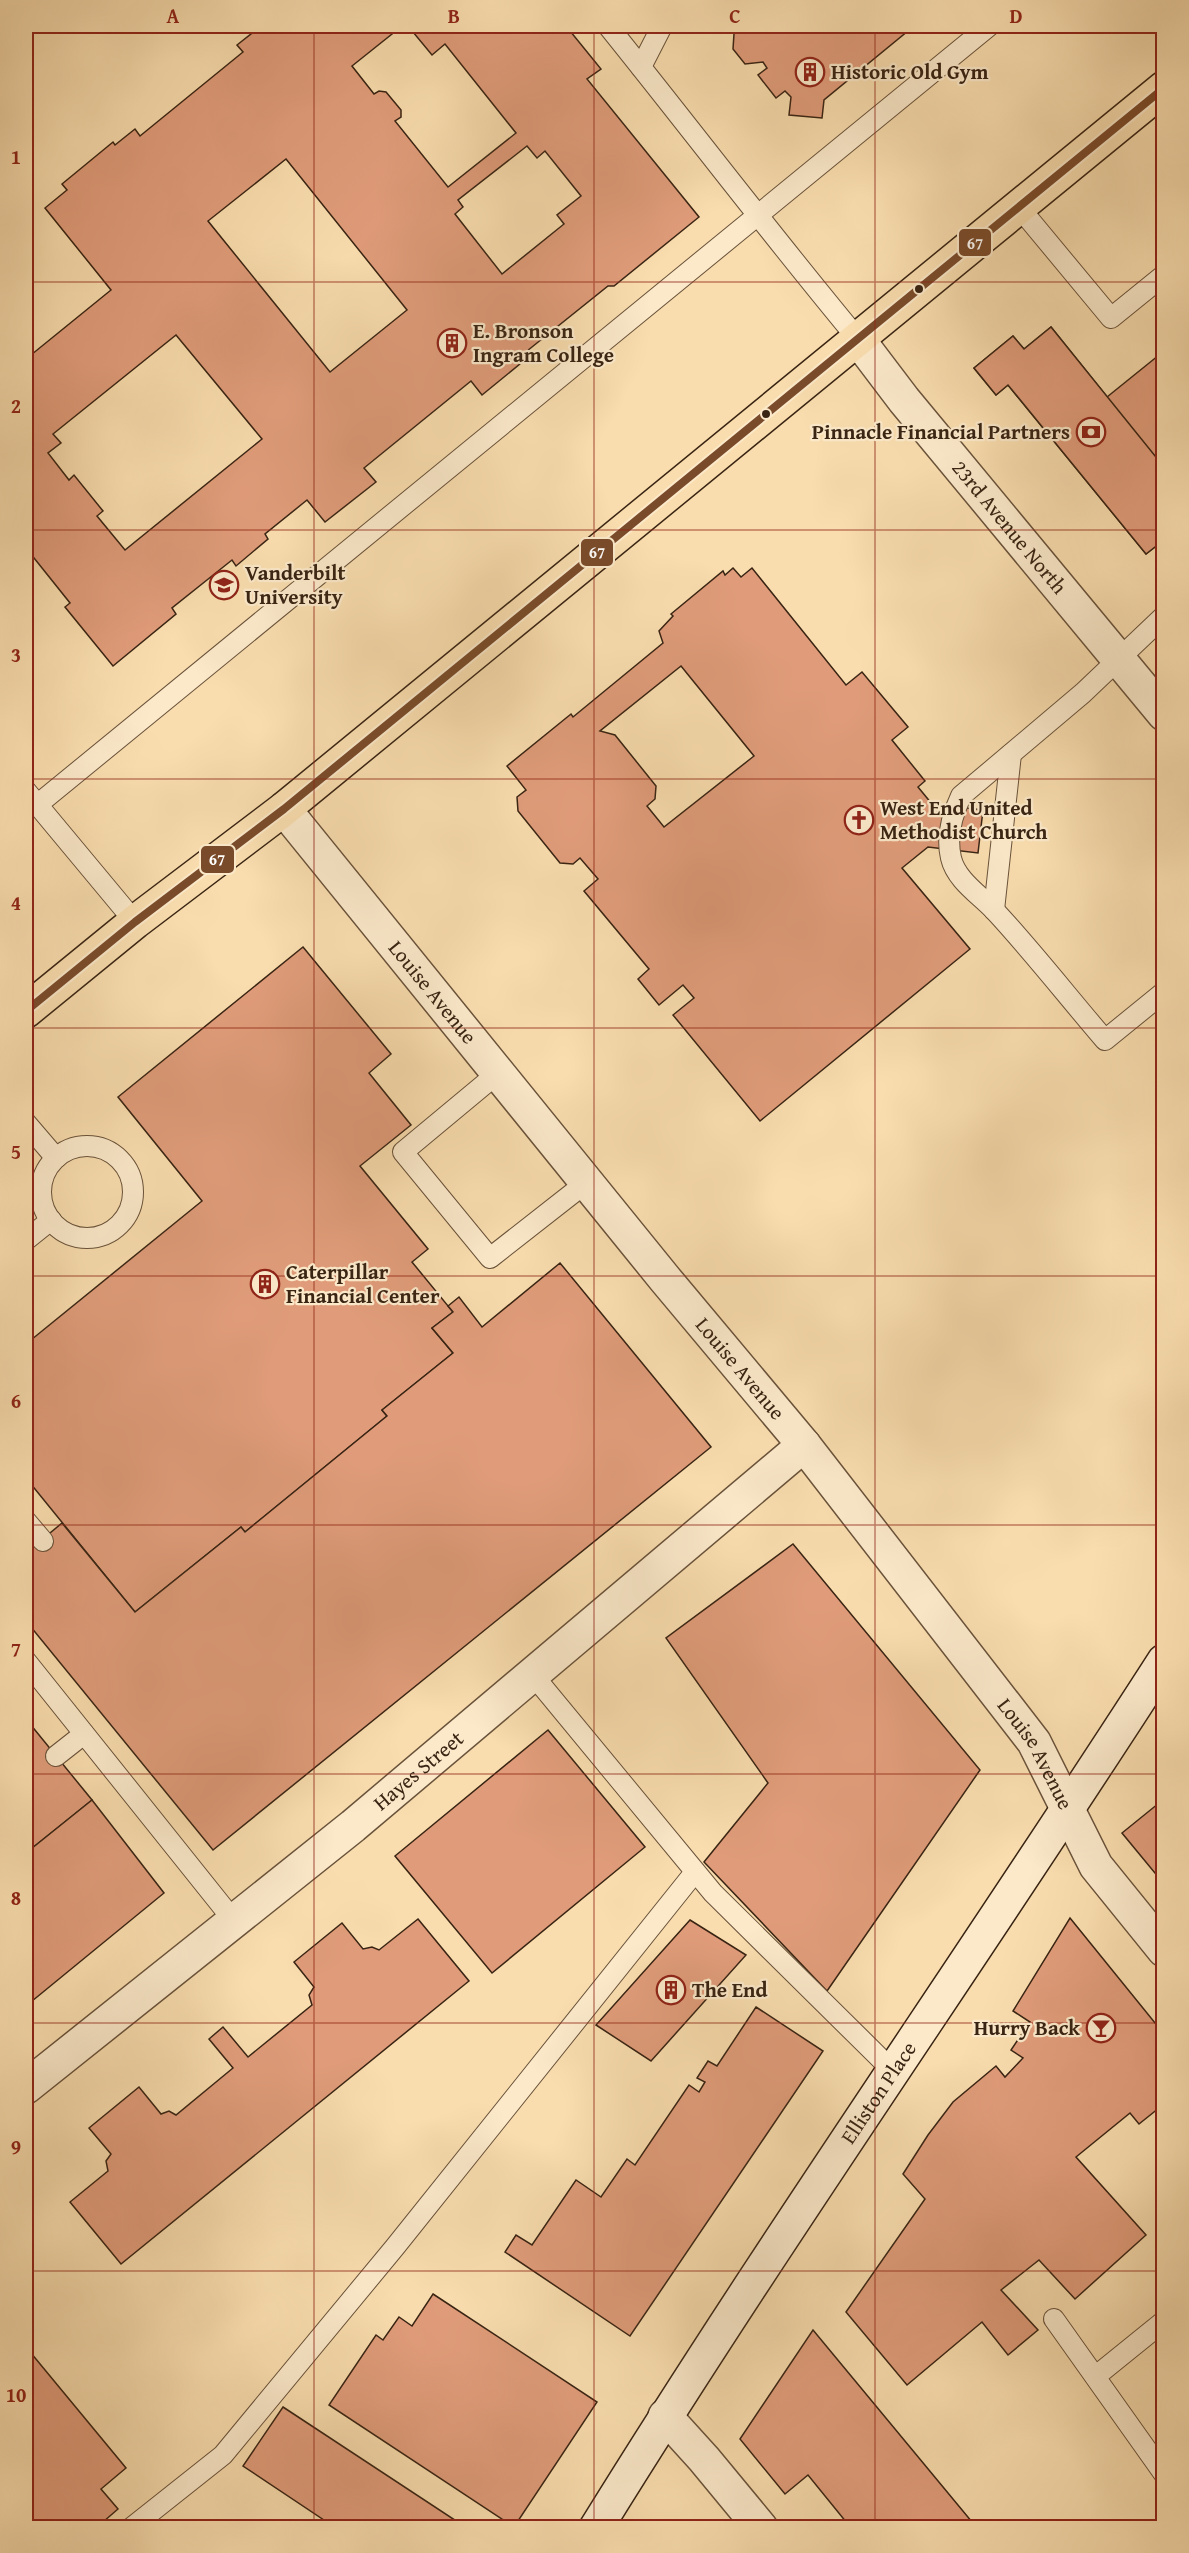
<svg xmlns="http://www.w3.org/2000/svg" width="1189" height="2553" viewBox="0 0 1189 2553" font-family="'Gentium Book Plus',serif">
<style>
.building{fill:#e09c7a;stroke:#392413;stroke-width:1.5;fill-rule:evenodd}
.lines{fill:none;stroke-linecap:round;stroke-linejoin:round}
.service-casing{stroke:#69523a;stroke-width:22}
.minor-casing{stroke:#69523a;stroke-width:36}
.tertiary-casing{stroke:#69523a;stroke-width:36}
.secondary-casing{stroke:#392413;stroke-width:36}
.primary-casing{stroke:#392413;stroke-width:36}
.service{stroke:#fbe9ca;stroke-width:20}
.minor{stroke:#fbe9ca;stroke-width:33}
.tertiary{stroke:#fbe9ca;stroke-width:33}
.secondary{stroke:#fbe9ca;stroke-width:33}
.primary{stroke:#f9ddae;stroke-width:33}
.bus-1-casing{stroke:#fbe9ca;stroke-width:12}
.bus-1{stroke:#7a4b2a;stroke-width:8}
.grid{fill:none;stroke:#8f2418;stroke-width:1.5;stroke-opacity:0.55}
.bus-dot{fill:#392413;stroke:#fbe9ca;stroke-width:2}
.labels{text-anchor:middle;stroke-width:4.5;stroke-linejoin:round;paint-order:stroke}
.poi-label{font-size:21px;font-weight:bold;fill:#392413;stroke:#fbe9ca;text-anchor:start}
.street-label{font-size:21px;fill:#392413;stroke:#fbe9ca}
.line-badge{stroke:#fbe9ca;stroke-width:2}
.badge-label{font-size:16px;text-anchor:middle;font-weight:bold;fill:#fff}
.neatline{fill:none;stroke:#8f2418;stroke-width:2}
.grid-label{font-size:20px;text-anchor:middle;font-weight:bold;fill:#8f2418}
</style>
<rect width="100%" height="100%" fill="#f9ddae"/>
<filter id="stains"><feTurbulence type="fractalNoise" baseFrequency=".00333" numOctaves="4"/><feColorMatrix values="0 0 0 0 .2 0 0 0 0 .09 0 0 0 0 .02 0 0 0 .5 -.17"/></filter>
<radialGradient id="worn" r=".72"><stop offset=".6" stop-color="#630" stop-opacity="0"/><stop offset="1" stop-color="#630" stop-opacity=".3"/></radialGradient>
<!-- building -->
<g class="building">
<path d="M261,26H402L352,66L374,94L379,91L386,92L401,110V117L395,121L448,187L516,133L445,44L432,55L408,26H566L601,69L587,79L699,217L614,286H608L527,351L531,355L482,395L471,381L364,468L376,482L325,522L307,500L265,534L268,539L236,566L232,560L172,608L176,614L113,666L65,607L70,603L26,548V359L111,290L45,208L67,190L62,184L113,142L115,145L135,129L140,136L243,52L237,45ZM527,146L537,158L545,151L581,196L557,215L564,224L502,274L455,214L463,207L458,200ZM286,159L407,310L330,372L208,221ZM176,335L262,439L125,550L97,516L103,511L74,475L69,480L48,453L61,443L53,434Z"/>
<polygon points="745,26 765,26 767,29 772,26 914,26 824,100 822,118 789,115 791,97 785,91 776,98 758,75 767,68 763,62 745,64 733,49 734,34"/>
<polygon points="1051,327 1107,397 1164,351 1164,540 1146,554 1008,385 996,395 974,368 1013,336 1024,349"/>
<polygon points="1051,327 1164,467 1164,540 1146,554 1008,385 996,395 974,368 1013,336 1024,349"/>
<path d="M733,568L741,577L752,568L846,685L862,672L908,727L892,740L925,781L918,787L932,804L983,810L978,853L928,847L902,868L970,949L760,1121L673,1015L694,998L683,985L659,1005L638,979L649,969L584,891L598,879L580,858L573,864L560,863L518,811L517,797L526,790L507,766L571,714L573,717L663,643L659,631L673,616L671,614L723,571L725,575ZM681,666L754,756L664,827L647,806L655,799L656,786L615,735L600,731Z"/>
<polygon points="303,947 391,1054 369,1073 411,1125 360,1166 428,1249 412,1262 453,1312 432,1328 453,1353 382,1410 387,1416 245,1532 241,1527 135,1612 26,1478 26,1344 202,1201 118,1097"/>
<polygon points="560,1263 711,1447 213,1850 26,1621 26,1553 62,1523 135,1612 241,1527 245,1532 387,1416 382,1410 453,1353 432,1328 453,1312 448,1306 459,1297 482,1327"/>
<polygon points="793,1544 980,1770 827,1991 704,1862 768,1783 666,1638"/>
<polygon points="26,1719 92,1800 26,1853"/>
<polygon points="548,1730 645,1847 492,1973 395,1856"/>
<polygon points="1164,1799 1164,1884 1122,1833"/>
<polygon points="92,1800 164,1893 26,2006 26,1853"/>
<polygon points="1070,1918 1164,2034 1164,2104 1139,2124 1130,2113 1076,2157 1146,2235 1075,2299 1039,2260 1001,2290 1038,2330 1008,2355 982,2322 907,2385 846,2312 925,2199 903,2174 928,2135 953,2102 996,2066 1005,2077 1023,2058 1011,2050 1030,2022 1013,2011"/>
<polygon points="418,1919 469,1981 121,2264 70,2202 108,2171 106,2161 111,2154 89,2128 139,2087 161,2114 169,2111 176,2115 233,2068 209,2039 223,2027 248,2057 312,2005 309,1995 314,1987 294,1962 342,1923 363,1949 372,1947 379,1950"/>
<polygon points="690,1920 746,1955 651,2061 596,2025"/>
<polygon points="756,2007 823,2051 630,2336 505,2252 516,2235 532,2245 576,2180 601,2197 627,2159 635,2165 689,2085 699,2092 705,2082 697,2078 708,2061 717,2066"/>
<polygon points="433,2294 597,2402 514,2527 329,2405 376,2335 383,2340 399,2317 412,2326"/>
<polygon points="813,2330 977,2528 851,2528 808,2475 785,2494 740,2439"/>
<polygon points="26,2347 126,2468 101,2489 118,2509 96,2528 26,2528"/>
<polygon points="283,2407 467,2528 336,2528 243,2466"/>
</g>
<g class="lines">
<!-- service casing -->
<g class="service-casing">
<g id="service">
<path d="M608,26C691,129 772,236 857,338"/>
<polyline points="641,67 662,26"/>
<polyline points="1018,206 1111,318 1164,275"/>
<path d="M1164,616L1083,693L961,796C952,815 946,837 951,858C956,880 980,895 995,911C1033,952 1068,997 1105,1040L1164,992"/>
<polyline points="26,791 135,922"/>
<polyline points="37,805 989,26"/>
<polyline points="994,910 1011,754"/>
<polyline points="498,1073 403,1152 490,1258 587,1182"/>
<polyline points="26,1123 56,1158"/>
<circle cx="87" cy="1192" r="46"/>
<polyline points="26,1240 51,1220"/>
<polyline points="26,1521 43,1541"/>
<polyline points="26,1661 234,1921"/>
<polyline points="533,1675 713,1893 894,2072"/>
<polyline points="56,1756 84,1734"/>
<polyline points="1054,2319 1164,2474"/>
<polyline points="1096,2376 1164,2321"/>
<polyline points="131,2528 223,2455 395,2247 695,1872"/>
</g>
</g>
<!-- minor casing -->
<g class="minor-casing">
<g id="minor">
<path id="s1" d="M284,809L665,1279L804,1445L1034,1742L1096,1866L1164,1950"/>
<path id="s2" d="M26,2087L353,1826L804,1445"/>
<polyline points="665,2416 704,2459 761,2528"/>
</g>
</g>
<!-- tertiary casing -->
<g class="tertiary-casing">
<g id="tertiary">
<path id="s3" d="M857,338L904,400L1164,714"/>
</g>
</g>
<!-- secondary casing -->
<g class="secondary-casing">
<g id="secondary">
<path id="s4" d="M596,2528C778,2234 977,1952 1164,1661"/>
</g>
</g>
<!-- primary casing -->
<g class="primary-casing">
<polyline id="primary" points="26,1011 135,922 284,809 1164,88"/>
</g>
<!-- service -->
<use href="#service" class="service"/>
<!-- minor -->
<use href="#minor" class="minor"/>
<!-- tertiary -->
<use href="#tertiary" class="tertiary"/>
<!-- secondary -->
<use href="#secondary" class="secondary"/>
<!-- primary -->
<use href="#primary" class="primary"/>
<!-- bus-1 casing -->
<g class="bus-1-casing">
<polyline id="bus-1" points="26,1011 135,922 284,809 1164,88"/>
</g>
<!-- bus-1 -->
<use href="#bus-1" class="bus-1"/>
</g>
<!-- grid -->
<path class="grid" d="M314,26V2528M594,26V2528M875,26V2528M26,282H1164M26,530H1164M26,779H1164M26,1028H1164M26,1276H1164M26,1525H1164M26,1774H1164M26,2023H1164M26,2271H1164"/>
<!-- icons -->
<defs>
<g id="building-ring" transform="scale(1.5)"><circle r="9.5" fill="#fbe9ca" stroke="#8f2418" stroke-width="1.5"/><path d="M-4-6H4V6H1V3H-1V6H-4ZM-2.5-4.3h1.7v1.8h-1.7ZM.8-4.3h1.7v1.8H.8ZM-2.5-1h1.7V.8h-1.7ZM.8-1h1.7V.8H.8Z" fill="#8f2418"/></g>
<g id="bank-ring" transform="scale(1.5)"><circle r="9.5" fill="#fbe9ca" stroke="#8f2418" stroke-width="1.5"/><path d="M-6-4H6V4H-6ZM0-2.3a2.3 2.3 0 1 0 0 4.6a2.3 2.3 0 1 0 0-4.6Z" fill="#8f2418"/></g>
<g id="university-ring" transform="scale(1.5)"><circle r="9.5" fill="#fbe9ca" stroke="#8f2418" stroke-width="1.5"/><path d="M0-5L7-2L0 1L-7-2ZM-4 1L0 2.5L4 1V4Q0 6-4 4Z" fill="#8f2418"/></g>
<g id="church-ring" transform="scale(1.5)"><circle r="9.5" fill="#fbe9ca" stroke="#8f2418" stroke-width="1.5"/><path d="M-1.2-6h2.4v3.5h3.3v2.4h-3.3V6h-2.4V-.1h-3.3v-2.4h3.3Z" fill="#8f2418"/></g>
<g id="bar-ring" transform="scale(1.5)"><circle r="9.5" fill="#fbe9ca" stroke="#8f2418" stroke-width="1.5"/><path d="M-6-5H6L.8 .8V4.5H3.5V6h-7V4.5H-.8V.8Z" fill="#8f2418"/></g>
</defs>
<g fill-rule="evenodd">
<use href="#building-ring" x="810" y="72"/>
<use href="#building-ring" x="452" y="343"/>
<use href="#bank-ring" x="1091" y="432"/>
<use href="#university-ring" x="224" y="585"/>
<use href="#church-ring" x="859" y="820"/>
<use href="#building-ring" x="265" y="1284"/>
<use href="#building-ring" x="671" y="1990"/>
<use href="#bar-ring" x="1101" y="2028"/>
</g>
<!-- markers -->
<g class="bus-dot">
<circle cx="919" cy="289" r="5"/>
<circle cx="766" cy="414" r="5"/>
</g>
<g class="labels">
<!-- poi labels -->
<g class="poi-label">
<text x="831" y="79">Historic Old Gym</text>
<text x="473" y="338">E. Bronson<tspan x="473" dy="24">Ingram College</tspan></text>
<text x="1070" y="439" text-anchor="end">Pinnacle Financial Partners</text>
<text x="245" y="580">Vanderbilt<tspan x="245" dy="24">University</tspan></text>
<text x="880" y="815">West End United<tspan x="880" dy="24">Methodist Church</tspan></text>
<text x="286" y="1279">Caterpillar<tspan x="286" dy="24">Financial Center</tspan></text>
<text x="692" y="1997">The End</text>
<text x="1080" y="2035" text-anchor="end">Hurry Back</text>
</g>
<!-- street labels -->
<g class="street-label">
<text dy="7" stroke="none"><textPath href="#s3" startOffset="243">23rd Avenue North</textPath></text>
<text dy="7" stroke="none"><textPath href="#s1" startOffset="236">Louise Avenue</textPath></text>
<text dy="7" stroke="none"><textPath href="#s1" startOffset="722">Louise Avenue</textPath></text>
<text dy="7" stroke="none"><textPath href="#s1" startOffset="1208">Louise Avenue</textPath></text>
<text dy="7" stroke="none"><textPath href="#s2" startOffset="504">Hayes Street</textPath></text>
<text dy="7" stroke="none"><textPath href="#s4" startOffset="519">Elliston Place</textPath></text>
</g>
</g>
<g class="line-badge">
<rect x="958" y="228" width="34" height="29" rx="6" fill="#7a4b2a"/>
<rect x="580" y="538" width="34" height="29" rx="6" fill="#7a4b2a"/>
<rect x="200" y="845" width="35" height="29" rx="6" fill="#7a4b2a"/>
</g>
<g class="badge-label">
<text x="975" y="249">67</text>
<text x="597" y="558">67</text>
<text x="217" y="865">67</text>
</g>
<!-- margin -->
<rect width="1189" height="2553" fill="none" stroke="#f9ddae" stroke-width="66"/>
<rect x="33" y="33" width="1123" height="2487" class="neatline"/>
<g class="grid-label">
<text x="173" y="23">A</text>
<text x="454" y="23">B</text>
<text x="735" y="23">C</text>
<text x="1016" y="23">D</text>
<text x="16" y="164">1</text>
<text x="16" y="413">2</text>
<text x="16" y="662">3</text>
<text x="16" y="910">4</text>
<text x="16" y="1159">5</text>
<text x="16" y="1408">6</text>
<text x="16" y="1656">7</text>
<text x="16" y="1905">8</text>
<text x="16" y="2154">9</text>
<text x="16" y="2402">10</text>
</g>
<rect width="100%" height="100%" filter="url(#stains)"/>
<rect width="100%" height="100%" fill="url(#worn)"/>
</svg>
